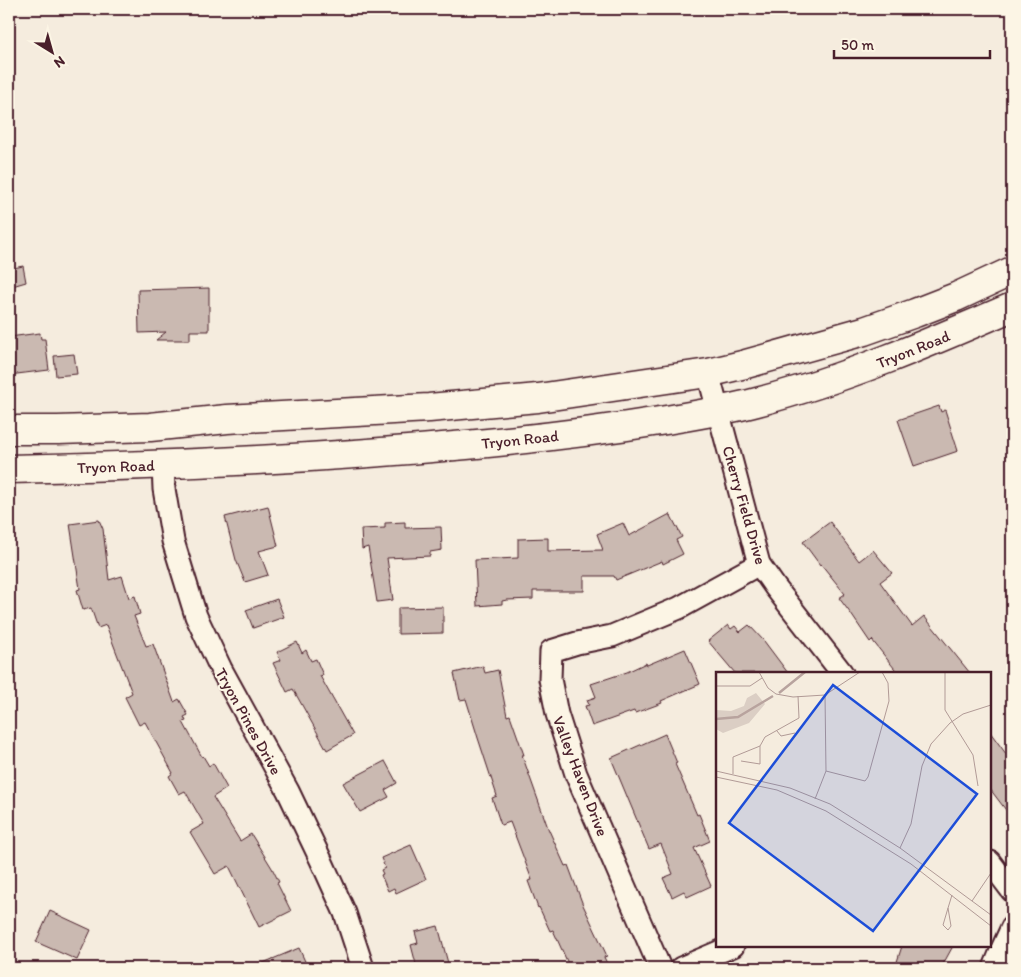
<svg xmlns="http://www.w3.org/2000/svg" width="1021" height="977" viewBox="0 0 1021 977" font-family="Itim,sans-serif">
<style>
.building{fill:#cab9b1;stroke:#4a1f2b}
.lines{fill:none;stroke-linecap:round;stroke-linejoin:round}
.minor-casing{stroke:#4a1f2b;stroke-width:25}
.primary-casing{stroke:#4a1f2b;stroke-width:31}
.minor{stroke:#fcf5e5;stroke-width:21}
.primary{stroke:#fcf5e5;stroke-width:28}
.labels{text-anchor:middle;stroke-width:4;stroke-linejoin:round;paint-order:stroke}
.street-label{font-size:16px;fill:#4a1f2b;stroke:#fcf5e5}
.inset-river{fill:none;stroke:#b8a39e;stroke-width:2.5}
.inset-road{fill:none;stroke:#b19a96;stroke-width:1}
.view{fill:#1d4ed8;fill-opacity:0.15;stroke:#1d4ed8;stroke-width:2.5}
.inset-edge{fill:none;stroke:#4a1f2b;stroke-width:2.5}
</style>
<rect width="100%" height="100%" fill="#f5ecde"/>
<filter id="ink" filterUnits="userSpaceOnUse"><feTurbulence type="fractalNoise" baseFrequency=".02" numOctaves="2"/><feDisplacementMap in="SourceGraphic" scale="10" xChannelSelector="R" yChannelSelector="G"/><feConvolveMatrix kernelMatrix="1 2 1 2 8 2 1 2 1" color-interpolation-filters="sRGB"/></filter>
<g filter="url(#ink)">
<!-- building -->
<g class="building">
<polygon points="23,266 26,282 9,287 9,269"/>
<polygon points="209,288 209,331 190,331 190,340 156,340 166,332 139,333 138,290"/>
<polygon points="40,333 41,339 45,339 49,370 9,375 9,337"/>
<polygon points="74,354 77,374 56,376 54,356"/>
<polygon points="939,406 941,412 945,410 958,451 914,466 898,420"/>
<polygon points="268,506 278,546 259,551 268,575 245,582 236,560 225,517"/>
<polygon points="670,514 682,537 676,540 683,554 663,564 662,561 616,580 614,576 584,576 584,591 533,591 533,599 507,600 502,601 502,604 477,606 475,560 518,558 518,539 548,538 548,551 603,550 597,534 623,523 629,536"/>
<polygon points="99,520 103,529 109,580 122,576 129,598 135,596 140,614 134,616 146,646 153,644 174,702 179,699 188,715 184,717 186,721 183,722 202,757 203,756 209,766 213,763 227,788 213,797 240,841 251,834 272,868 279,882 277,883 291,911 259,927 229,866 215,874 190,832 204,824 185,791 179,794 169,776 173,773 145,722 139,725 125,697 132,693 106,625 98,628 91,608 83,610 77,590 80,589 70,524"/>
<polygon points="405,522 405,528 441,527 442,550 430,552 430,556 387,558 393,600 377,602 368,547 362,549 361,529 385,528 385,523"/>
<polygon points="830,522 859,561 873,550 892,573 880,582 912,626 924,616 970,673 898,673 872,640 870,642 851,614 839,598 845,594 821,564 820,565 803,542"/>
<polygon points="277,599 284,617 253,628 246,610"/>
<polygon points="443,607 443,633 398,634 398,608"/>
<polygon points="728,625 731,629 735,626 740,632 749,625 764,641 788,673 735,673 708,641"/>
<polygon points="297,642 302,653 306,650 311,661 316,659 323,675 320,676 353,735 327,750 293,689 287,692 273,663 281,660 277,652"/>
<polygon points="685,649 700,684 661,701 662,703 635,713 634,711 592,726 585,706 589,705 587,700 596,697 591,684 627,672 646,663 647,665"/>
<polygon points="483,666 485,673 498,670 507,716 510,715 524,755 522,755 548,828 565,866 568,865 583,905 607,956 604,957 609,968 570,968 553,930 550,931 539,907 538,908 528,881 532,880 510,822 501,825 492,798 497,796 478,738 466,699 460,700 454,673"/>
<polygon points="990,732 1012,762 1012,818 990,789"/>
<polygon points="665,734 677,763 675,764 697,815 699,814 710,841 694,848 711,886 687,897 684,891 672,897 663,878 673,874 661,844 649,849 611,758"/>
<polygon points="385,761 397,783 385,790 389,797 360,812 343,783"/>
<polygon points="411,845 426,879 396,893 394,888 388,891 381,875 383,874 381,870 385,868 381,858"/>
<polygon points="50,911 91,930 77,960 36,942"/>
<polygon points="438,926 448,963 427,968 417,968 411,945 418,943 415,932"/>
<polygon points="902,946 953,946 941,968 895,968"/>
<polygon points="299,948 308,968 251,968"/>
</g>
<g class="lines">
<!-- minor casing -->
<g class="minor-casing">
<g id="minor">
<polyline points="708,373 759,564 775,587 842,673"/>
<polyline points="163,465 164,489 173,541 196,616 221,669 288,791 321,860 345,913 363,968"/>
<polyline points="990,862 1012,891"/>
<polyline points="660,968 576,774 557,714 550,679 551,651 577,643 612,636 679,608 759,564"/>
<polyline points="681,968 733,946"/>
<polyline points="994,968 1001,951 1012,927"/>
</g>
</g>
<!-- primary casing -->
<g class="primary-casing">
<g id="primary">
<polyline points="9,430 58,430 150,427 227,419 429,408 538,398 708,373 746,364 864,331 915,313 956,297 1012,271"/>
<path d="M9,469C162,466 314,459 466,445C533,439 599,431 666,420C696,415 727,410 757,402C845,379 929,343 1012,307"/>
</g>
</g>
<!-- minor -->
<use href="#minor" class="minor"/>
<!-- primary -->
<use href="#primary" class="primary"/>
</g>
</g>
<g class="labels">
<!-- street labels -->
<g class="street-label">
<text transform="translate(913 349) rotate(-22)" y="6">Tryon Road</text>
<text transform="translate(520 439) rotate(-6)" y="6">Tryon Road</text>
<text transform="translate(116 466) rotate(-2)" y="6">Tryon Road</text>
<text transform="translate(745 505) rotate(74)" y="6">Cherry Field Drive</text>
<text transform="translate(249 721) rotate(61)" y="6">Tryon Pines Drive</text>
<text transform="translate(581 776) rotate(69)" y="6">Valley Haven Drive</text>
</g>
</g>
<!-- overview -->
<g transform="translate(716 672)">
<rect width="275" height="275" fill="#f5ecde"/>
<path d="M40,21L49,32L33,51L7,61L0,57V38L15,39L28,34L31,26Z" fill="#dbcec4"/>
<path class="inset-river" d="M63,21L89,0M0,47L22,45L57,24"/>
<path class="inset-road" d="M43,0L52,16L60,22L77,25L109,23L144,0M229,0V38L257,83L262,114M0,14H34L46,6M61,59L65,64L79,61M25,89L44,92V74M0,99L74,116L114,132L184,176L275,243M110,99L149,109L152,105L173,29L172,11L166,0M17,102V85L44,74L49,65L83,46L82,24M0,105L61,118L110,139L195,192L275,254M99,127L110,99L109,23M184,176L195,152L206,94L215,72L234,51L247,42L275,33M256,229L275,201M232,236L227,253L232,258L235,254L232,236L236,223"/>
<path class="view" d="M117,13L261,122L157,259L13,151Z"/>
<rect width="275" height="275" class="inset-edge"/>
</g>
<!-- margin -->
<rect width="1021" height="977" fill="none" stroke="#fcf5e5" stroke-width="30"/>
<rect x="15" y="15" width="991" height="947" fill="none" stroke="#4a1f2b" stroke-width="2" filter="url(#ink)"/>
<!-- north arrow -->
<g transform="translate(52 52) rotate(143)" stroke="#fcf5e5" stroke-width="4" paint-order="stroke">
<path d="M0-4L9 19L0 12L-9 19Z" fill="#4a1f2b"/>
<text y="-8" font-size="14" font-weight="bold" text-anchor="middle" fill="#4a1f2b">N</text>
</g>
<!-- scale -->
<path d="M834 50v8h156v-8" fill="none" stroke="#4a1f2b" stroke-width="2.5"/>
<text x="841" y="50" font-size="15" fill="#4a1f2b" stroke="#fcf5e5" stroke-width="4" paint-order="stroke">50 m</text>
</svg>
